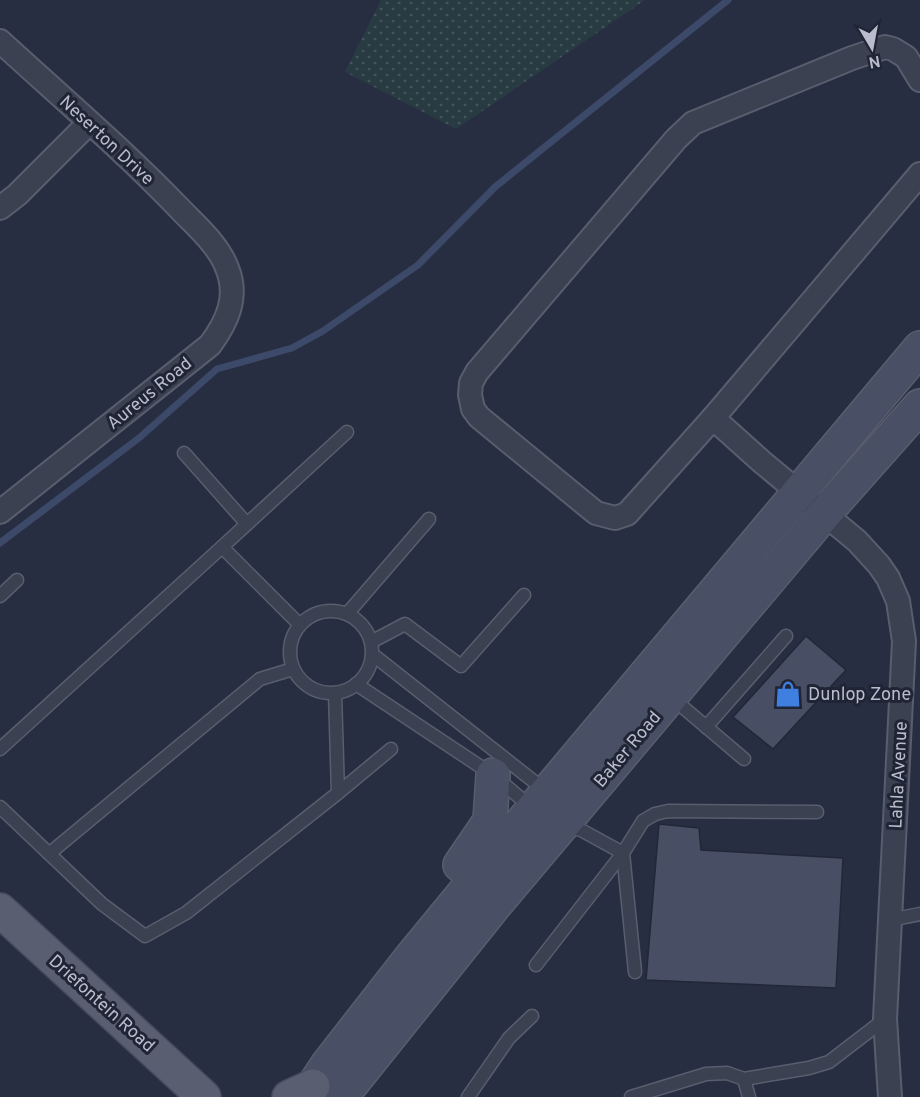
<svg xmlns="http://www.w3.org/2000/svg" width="920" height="1097" viewBox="0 0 920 1097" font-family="Overpass,sans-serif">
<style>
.park{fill:url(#park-dots)}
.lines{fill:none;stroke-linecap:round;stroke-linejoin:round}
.stream{stroke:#3d4969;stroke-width:7}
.building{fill:#484f65;stroke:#222738;stroke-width:1.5}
.lane-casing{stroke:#595e6e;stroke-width:15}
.street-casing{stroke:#595e6e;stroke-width:26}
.secondary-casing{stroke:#595e6e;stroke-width:36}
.primary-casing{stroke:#45495a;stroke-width:36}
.lane{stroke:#3b4151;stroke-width:12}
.street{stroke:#3b4151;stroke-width:22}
.secondary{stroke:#494f64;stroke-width:33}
.primary{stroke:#595f71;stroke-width:33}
.labels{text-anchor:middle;stroke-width:6;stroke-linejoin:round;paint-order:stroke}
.street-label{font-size:18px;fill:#b8bccb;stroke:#202536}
.poi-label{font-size:18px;fill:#b8bccb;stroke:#202536;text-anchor:start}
</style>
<defs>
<pattern id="park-dots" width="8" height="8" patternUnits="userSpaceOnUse" patternTransform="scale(1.5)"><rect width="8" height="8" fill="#293b42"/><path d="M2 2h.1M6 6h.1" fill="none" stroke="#46555c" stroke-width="1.8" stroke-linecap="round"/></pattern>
</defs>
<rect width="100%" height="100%" fill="#272e41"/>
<!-- park -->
<polygon class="park" points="381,0 645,0 456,129 345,72"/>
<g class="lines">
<!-- stream -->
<polyline class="stream" points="0,543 139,438 217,369 292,348 323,331 418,265 495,187 728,0"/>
</g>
<!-- building -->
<g class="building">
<polygon points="806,636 846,670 773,749 733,717"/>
<polygon points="659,824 699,828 701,850 843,858 836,988 646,980"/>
</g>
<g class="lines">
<!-- lane casing -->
<g class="lane-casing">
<g id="lane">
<polyline points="184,453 247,524"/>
<polyline points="222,547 347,432"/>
<polyline points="0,596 17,580"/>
<circle cx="331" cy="652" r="41"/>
<polyline points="347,614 429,519"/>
<polyline points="371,642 405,624 461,666 524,595"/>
<polyline points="372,654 546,791"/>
<polyline points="356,684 493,775 532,808"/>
<polyline points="671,697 744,759"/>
<polyline points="706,727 786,636"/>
<polyline points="0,749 222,547 300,625"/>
<polyline points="338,793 391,749"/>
<polyline points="0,807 102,904 145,936 186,913 338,793 335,693"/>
<polyline points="565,827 581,830 623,853 635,972"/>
<polyline points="50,853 260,679 293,669"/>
<polyline points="890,920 920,914"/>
<polyline points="536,965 623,853 643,821 655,814 668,811 817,812"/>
<polyline points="744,1079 749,1097"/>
<polyline points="468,1097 509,1038 532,1016"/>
<polyline points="631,1097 706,1074 727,1073 744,1079 809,1068 829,1062 885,1019"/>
</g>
</g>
<!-- street casing -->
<g class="street-casing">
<g id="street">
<path d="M0,41C60,96 122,149 179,208C196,226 218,244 227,268C239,297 227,322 210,345L0,512"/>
<polyline points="920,80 906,57 893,49 885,47 852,58 693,123 676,139 477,372 471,383 470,395 473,409 479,417 596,513 615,518 627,514 713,418 920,174"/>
<polyline points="0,208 17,195 89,123"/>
<polyline points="713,418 762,462 857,541 879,565 888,578 898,601 904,641 885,1019 890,1097"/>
</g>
</g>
<!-- secondary casing -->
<g class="secondary-casing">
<g id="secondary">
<polyline points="460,865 490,821 493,775"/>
<polyline points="306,1097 328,1064 409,960 533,809 920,348"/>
<polyline points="341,1097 494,906 825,513 920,406"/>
</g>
</g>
<!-- primary casing -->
<g class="primary-casing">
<g id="primary">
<polyline points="0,910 204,1097"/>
<polyline points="289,1097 313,1086"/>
</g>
</g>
<!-- lane -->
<use href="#lane" class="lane"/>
<!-- street -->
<use href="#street" class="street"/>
<!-- secondary -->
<use href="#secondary" class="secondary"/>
<!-- primary -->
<use href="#primary" class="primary"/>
</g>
<!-- icons -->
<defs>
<g id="shop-bare" transform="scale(2.07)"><path d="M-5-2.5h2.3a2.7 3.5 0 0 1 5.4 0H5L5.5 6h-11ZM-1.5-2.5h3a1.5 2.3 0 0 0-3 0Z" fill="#3f7fe0" stroke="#202536" stroke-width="2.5" paint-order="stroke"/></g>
</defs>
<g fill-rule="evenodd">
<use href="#shop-bare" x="788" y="694"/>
</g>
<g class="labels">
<!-- street labels -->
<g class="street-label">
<text transform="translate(107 140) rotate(43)" y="6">Neserton Drive</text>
<text transform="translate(149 393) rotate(-39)" y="6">Aureus Road</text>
<text transform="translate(627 749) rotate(-50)" y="6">Baker Road</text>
<text transform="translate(898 775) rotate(-87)" y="6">Lahla Avenue</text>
<text transform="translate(102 1003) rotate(42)" y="6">Driefontein Road</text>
</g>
<!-- poi labels -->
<g class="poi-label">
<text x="808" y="700">Dunlop Zone</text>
</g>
</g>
<!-- north arrow -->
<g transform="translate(872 48) rotate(170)" stroke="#202536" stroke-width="4.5" paint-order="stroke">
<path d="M0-4.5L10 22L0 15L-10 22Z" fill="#b8bccb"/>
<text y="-9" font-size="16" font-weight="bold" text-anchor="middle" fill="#b8bccb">N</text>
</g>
</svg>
